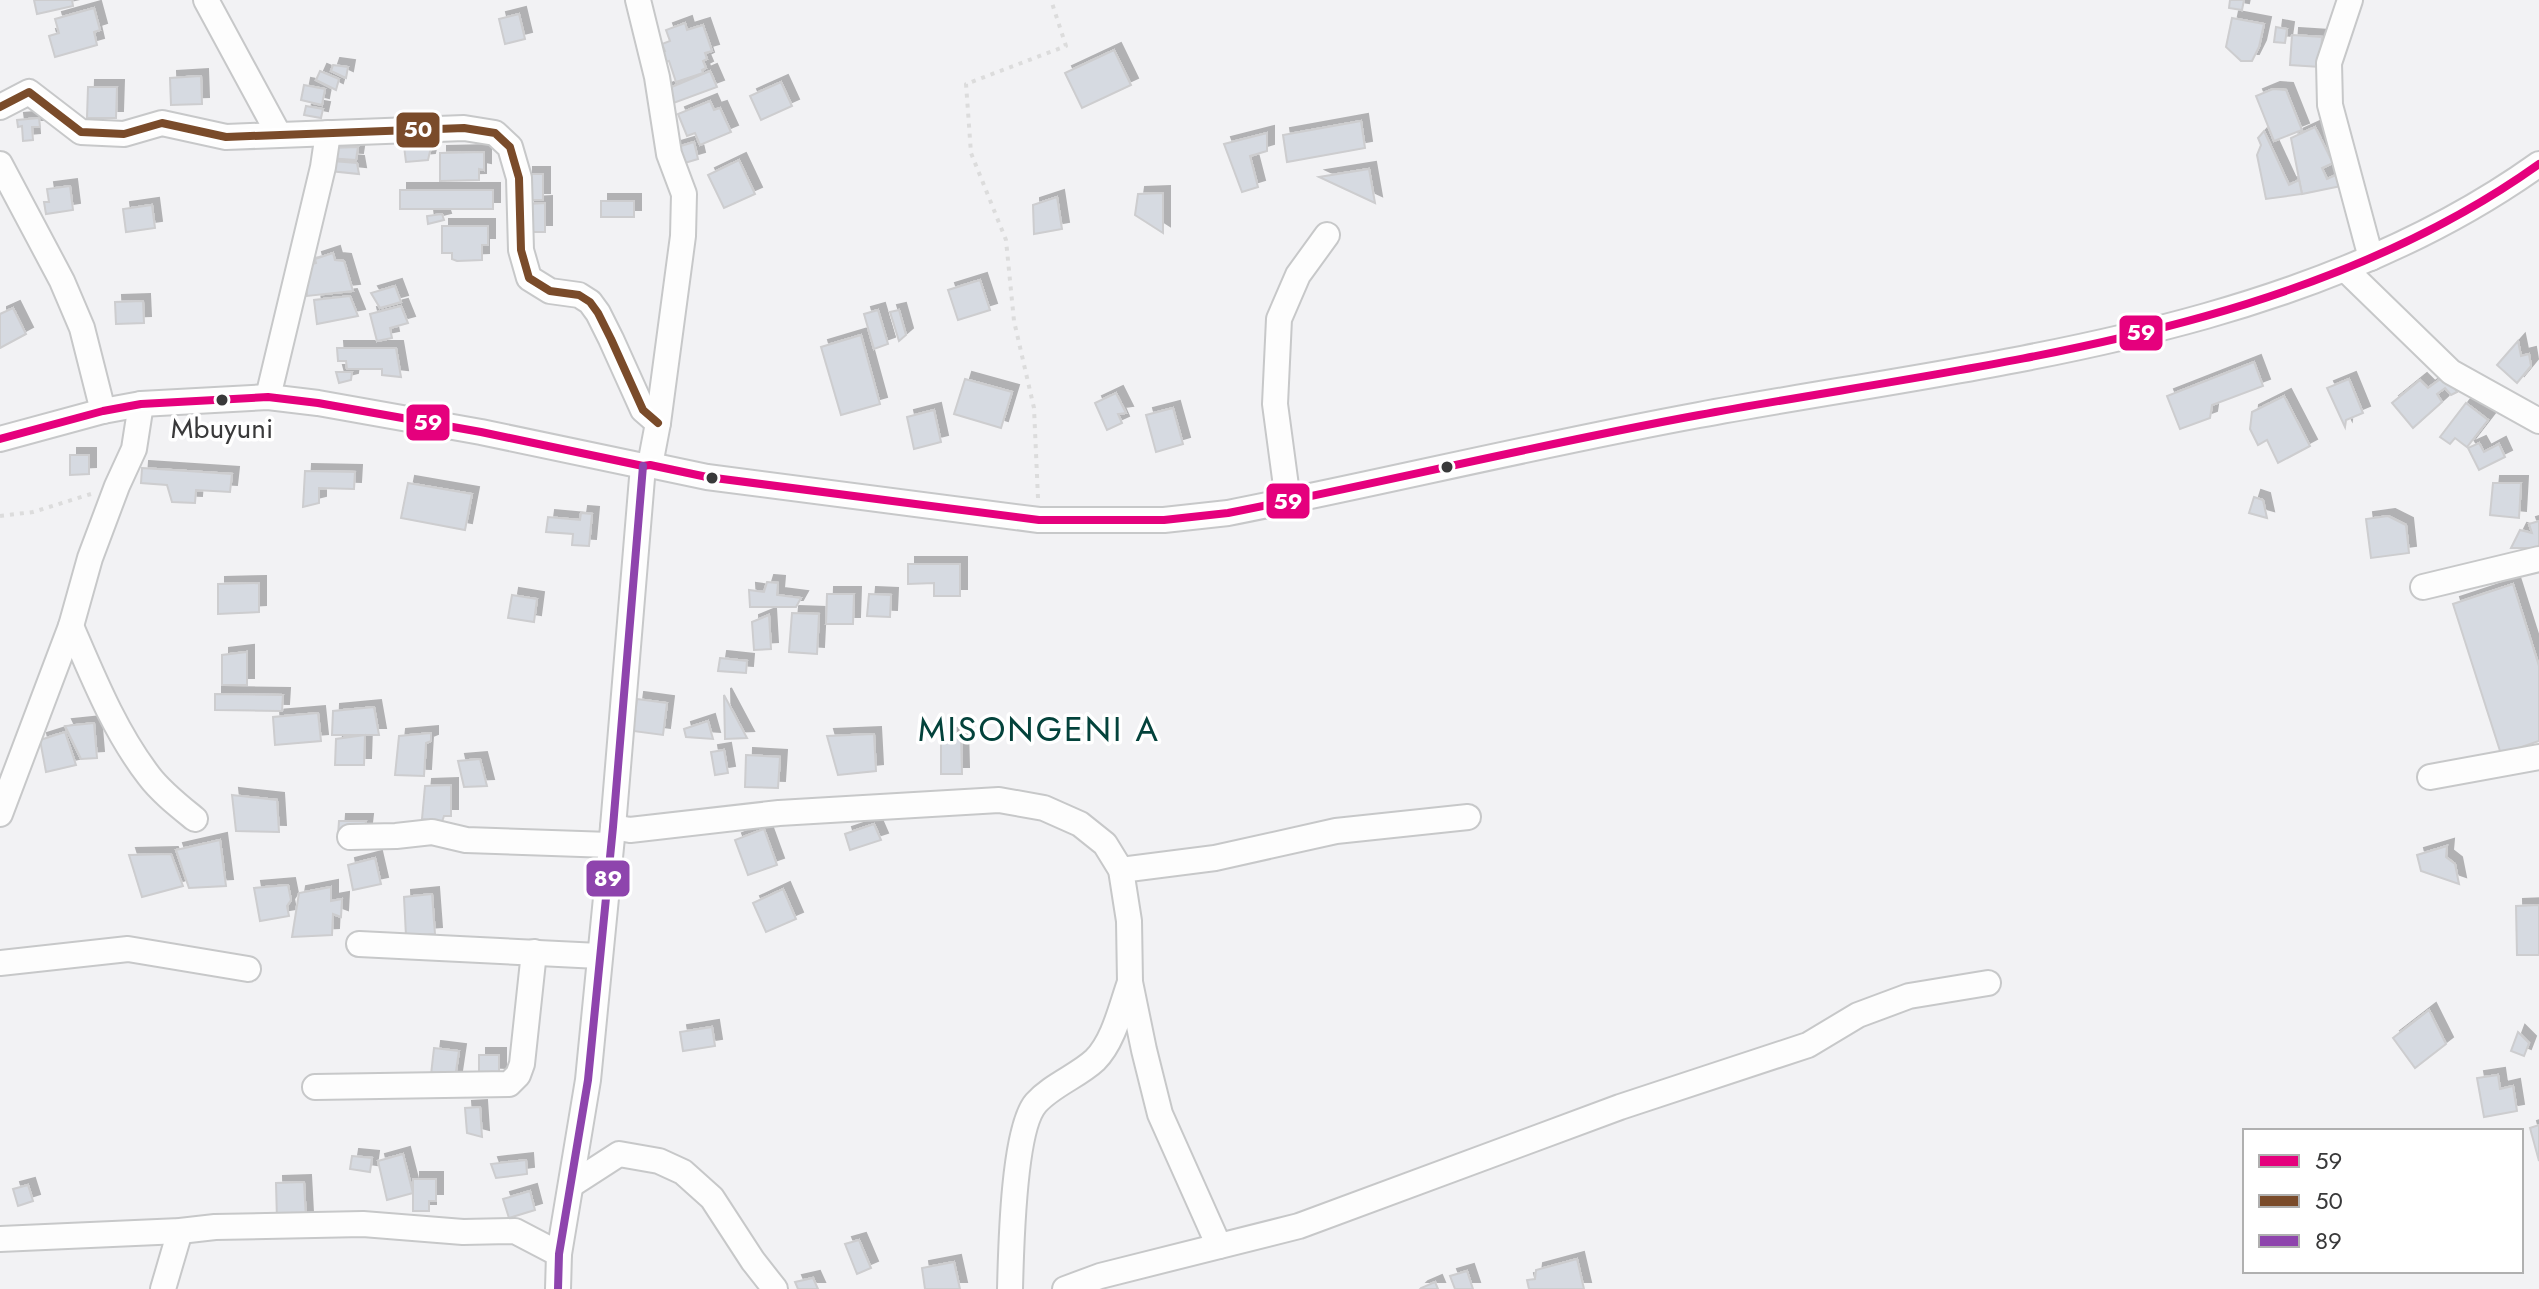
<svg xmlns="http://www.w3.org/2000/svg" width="2539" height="1289" viewBox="0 0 2539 1289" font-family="Jost,sans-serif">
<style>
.building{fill:#d6dae1;stroke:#cdcdcf;stroke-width:2;filter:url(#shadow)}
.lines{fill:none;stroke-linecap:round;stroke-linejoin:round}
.minor-casing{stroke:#c7c8c9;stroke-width:28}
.path{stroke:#dcdcdc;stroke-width:4;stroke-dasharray:4 6;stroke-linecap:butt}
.minor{stroke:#fdfdfd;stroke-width:24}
.bus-1-casing{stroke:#fff;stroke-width:14}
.bus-2-casing{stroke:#fff;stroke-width:14}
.bus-3-casing{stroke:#fff;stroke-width:14}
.bus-1{stroke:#e5007d;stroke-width:8}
.bus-2{stroke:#7a4b2a;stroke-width:8}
.bus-3{stroke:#8e44ad;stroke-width:8}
.bus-dot{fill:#39393a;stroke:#fff;stroke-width:3}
.labels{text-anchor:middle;stroke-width:7;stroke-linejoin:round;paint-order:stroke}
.bus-label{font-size:28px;fill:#39393a;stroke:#fff}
.quarter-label{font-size:34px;letter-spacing:2px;fill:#03423b;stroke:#fff}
.line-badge{stroke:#fff;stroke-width:3}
.badge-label{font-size:22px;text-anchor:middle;font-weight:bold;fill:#fff}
</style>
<defs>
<filter id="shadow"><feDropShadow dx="7" dy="-7" stdDeviation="0" flood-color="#0004"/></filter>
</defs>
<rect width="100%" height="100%" fill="#f2f2f4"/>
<!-- building -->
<g class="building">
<polygon points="34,0 72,0 73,6 37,14"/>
<polygon points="2230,0 2244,0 2242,10 2229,8"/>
<polygon points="94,8 100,30 94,32 97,45 55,57 49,36 59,33 55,19"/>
<polygon points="519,14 525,39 505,44 499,19"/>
<polygon points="2232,18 2264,24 2259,47 2252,61 2241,61 2226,47"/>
<polygon points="685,23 687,30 703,25 712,51 705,53 707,59 703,61 706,68 702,70 703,73 676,82 669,61 664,62 661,52 665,51 662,44 670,41 666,30"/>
<polygon points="2276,27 2287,29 2285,43 2274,42"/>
<polygon points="2292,35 2322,37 2320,67 2290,65"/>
<polygon points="1114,50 1131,85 1082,108 1065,73"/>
<polygon points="333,65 348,67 346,78 331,71"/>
<polygon points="320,71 339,79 336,90 316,80"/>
<polygon points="710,71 717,87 668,105 662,91"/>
<polygon points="201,76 202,104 171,105 170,78"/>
<polygon points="781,82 792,106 761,120 750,96"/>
<polygon points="304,85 325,89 322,105 301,100"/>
<polygon points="88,87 117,87 116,118 87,118"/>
<polygon points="2273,89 2286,90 2302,130 2274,141 2256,96"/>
<polygon points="710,101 714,110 720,108 731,132 700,145 695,133 687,136 678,114"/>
<polygon points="306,106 323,109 321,118 304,115"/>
<polygon points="39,118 40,127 32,127 33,140 23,141 22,126 18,127 17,120"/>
<polygon points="1361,121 1365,148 1287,162 1283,135"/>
<polygon points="2315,127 2333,163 2322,168 2327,179 2336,175 2341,186 2302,194 2291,138"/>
<polygon points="2264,131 2289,185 2299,180 2302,194 2266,199 2257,155 2261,145 2258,138"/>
<polygon points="1267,133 1267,151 1250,156 1258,187 1242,192 1224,144"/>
<polygon points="694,142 698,159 678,165 674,148"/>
<polygon points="404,146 431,147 428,160 406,162"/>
<polygon points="358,147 356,160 327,158 330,148"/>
<polygon points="484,152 484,170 479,169 479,180 440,181 440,153"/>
<polygon points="739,160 755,194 724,208 708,175"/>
<polygon points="332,161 357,163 359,174 330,171"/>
<polygon points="1369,169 1375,203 1319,177"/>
<rect x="526" y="174" width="17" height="26"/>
<polygon points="70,186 73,210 46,214 44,202 49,202 47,189"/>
<rect x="400" y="190" width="93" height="19"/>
<polygon points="1163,193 1163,233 1135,215 1138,194"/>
<polygon points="1057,197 1062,229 1034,234 1033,205"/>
<rect x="601" y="201" width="33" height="16"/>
<polygon points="545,203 545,232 528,232 528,204"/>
<polygon points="152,205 155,228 126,232 123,209"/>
<polygon points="442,214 444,220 428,224 427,216"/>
<polygon points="442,226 488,226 488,245 482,245 482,260 457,261 452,259 452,253 442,253"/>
<polygon points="333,253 335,260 344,261 353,291 307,296 305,266 316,263 315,259"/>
<polygon points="980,280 990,310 958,320 948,290"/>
<polygon points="395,286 401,302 380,308 371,293"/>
<polygon points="350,296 358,316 317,324 314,300"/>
<polygon points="143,301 144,323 116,324 115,302"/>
<polygon points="401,306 408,323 390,328 392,338 377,341 370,314"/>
<polygon points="13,308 26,334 0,348 0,314"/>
<polygon points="878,310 888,344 874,349 864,314"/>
<polygon points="899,310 906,335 899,341 890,312"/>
<polygon points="861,335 880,404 841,415 821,347"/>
<polygon points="2518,341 2521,356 2529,354 2531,366 2517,383 2497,365"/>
<polygon points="337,348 396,348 401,377 382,375 382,369 347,369 346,361 338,361"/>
<polygon points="2254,362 2263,386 2212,405 2210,418 2180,429 2167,396"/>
<polygon points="336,372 352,372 351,380 339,383"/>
<polygon points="2446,375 2457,392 2451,395 2445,388 2437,394 2442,402 2413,428 2392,403 2420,380 2428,388"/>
<polygon points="965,379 1012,392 1001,428 954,414"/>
<polygon points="2349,379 2363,413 2346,420 2345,427 2327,388"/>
<polygon points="1116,393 1126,413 1118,414 1122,423 1107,430 1095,403"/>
<polygon points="2284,396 2310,446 2278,463 2267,440 2258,445 2250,429 2252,412"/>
<polygon points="2466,403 2488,420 2467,447 2455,438 2450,444 2440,437"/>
<polygon points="1173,408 1183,444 1156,452 1146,415"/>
<polygon points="934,410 941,442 914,449 907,417"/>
<polygon points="2479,443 2484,452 2499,444 2505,457 2479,470 2468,448"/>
<polygon points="70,455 89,455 89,474 70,475"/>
<polygon points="142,468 232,474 230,492 196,490 195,503 172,502 167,485 141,483"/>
<polygon points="305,471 355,472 354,489 319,488 319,503 303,507"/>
<polygon points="408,483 472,494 465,530 401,518"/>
<polygon points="2493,483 2521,483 2519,518 2490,515"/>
<polygon points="2254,497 2263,500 2267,518 2249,513"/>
<polygon points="581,513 592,514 589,546 572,545 573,534 546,532 548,517 580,520"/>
<polygon points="2388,516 2406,525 2409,553 2371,558 2366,519"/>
<polygon points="2539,521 2539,548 2511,548 2520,530 2532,533 2529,524"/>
<polygon points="908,564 960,564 960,596 934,596 934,583 908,584"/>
<polygon points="767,582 778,583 777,595 801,598 796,607 750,607 749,590 764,592"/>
<polygon points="259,583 259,612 218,614 218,584"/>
<polygon points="2513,584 2539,666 2539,741 2501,754 2453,604"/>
<polygon points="827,594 854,594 853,624 826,624"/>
<polygon points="869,594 891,595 890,617 867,616"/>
<polygon points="512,595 537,599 534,622 508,618"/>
<polygon points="792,613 819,614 817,654 789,652"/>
<polygon points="769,615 771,649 754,650 752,622"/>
<polygon points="247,652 247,685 222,685 222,655"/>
<polygon points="720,658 747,661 746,673 718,671"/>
<polygon points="215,694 283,695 282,711 215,710"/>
<polygon points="724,695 747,738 725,739"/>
<polygon points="637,699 667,703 663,735 633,731"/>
<polygon points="374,707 379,735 332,735 333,711"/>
<polygon points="318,713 321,741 275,745 273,717"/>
<polygon points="708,721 713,739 686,737 684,729"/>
<polygon points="94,723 97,758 81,759 65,726"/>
<polygon points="65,732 76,765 46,772 40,740"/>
<polygon points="431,733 431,741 426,743 424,776 395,775 399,736"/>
<polygon points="874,734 876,771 838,775 827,736"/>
<polygon points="365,735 364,765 335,765 336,739"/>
<polygon points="941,735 961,735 962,774 941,774"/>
<polygon points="724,750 728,773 715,775 711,752"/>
<polygon points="746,755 780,757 778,788 745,787"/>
<polygon points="480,759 487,786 464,787 458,761"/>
<polygon points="451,785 451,816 444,816 442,822 422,819 425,786"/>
<polygon points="232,795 277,800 279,832 236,831"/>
<polygon points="339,821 366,821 365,830 338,835"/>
<polygon points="874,824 881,840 850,850 845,834"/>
<polygon points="764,829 777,865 748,875 735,840"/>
<polygon points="220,840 226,886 189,888 176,850"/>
<polygon points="2447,846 2446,857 2455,864 2459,884 2421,871 2417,855"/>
<polygon points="171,854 183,886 142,897 129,855"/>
<polygon points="375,858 381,884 353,890 348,865"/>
<polygon points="288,885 291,900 287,906 289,916 260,921 254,888"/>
<polygon points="331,887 331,901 342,899 341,917 333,914 332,935 292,937 299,893"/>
<polygon points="783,889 796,919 766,932 753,903"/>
<polygon points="432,894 435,934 406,936 404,897"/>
<polygon points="2539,905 2539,955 2517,955 2516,906"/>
<polygon points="2429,1010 2446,1044 2415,1068 2393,1038"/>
<polygon points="712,1027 715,1046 683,1051 680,1032"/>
<polygon points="2518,1032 2529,1043 2524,1056 2511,1051"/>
<polygon points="434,1048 459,1051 455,1078 431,1075"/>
<polygon points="479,1055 499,1055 499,1075 479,1074"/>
<polygon points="2498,1075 2500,1089 2513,1086 2517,1111 2484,1117 2477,1078"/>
<polygon points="480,1107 482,1137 467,1133 465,1108"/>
<polygon points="2539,1125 2539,1161 2530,1128"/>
<polygon points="403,1154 413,1193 387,1200 378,1161"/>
<polygon points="352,1156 372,1158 370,1172 350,1169"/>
<polygon points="526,1160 527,1174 496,1178 491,1164"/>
<polygon points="413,1179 436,1179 436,1201 429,1201 429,1211 413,1211"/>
<polygon points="304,1182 306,1219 277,1220 276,1183"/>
<polygon points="28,1185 33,1201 18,1206 13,1189"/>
<polygon points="530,1191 535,1210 509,1218 503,1199"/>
<polygon points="859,1240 871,1268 857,1274 845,1244"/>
<polygon points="1577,1259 1584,1289 1529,1289 1527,1280 1535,1279 1536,1270"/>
<polygon points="954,1262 960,1289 925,1289 922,1268"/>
<polygon points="1467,1271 1473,1289 1455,1289 1450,1276"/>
<polygon points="813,1278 818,1289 798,1289 795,1282"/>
<polygon points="1435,1282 1438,1289 1420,1289 1421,1288"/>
</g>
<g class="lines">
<!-- minor casing -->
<g class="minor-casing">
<g id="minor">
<polyline points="206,0 278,133"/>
<polyline points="638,0 657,77 669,154 684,194 683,236 658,423 650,465"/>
<polyline points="2350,0 2329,63 2330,105 2371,258"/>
<polyline points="0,107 29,92 81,132 124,134 162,123 226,137 464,128 495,133 510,147 519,178 521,250 529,278 550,291 579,295 590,302 598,313 611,339 643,410 658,423"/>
<polyline points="0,164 62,281 82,328 103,411"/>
<polyline points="2346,270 2451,372 2539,421"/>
<polyline points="268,397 323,167 328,133"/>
<path d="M0,439L103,411L141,404L268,397L318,403L481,432L643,466L650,465L707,477L1039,520H1164L1228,513C1385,482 1541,444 1699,415C1981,363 2299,336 2539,164"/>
<polyline points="1288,501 1275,404 1279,319 1298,275 1327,235"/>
<polyline points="2423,587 2539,559"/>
<path d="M71,626C93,677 115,732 149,776C161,792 179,806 195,819"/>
<polyline points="2430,777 2539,757"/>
<polyline points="0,814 71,626 90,558 117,486 134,449 141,404"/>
<polyline points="613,827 630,830 779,813 999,800 1044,808 1080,824 1105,844 1121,870 1129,921 1130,982 1144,1050 1160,1114 1219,1246"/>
<polyline points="350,837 396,836 432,832 466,840 610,845"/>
<polyline points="1121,870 1215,858 1336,831 1468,817"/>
<polyline points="359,944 599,956"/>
<polyline points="0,963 128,949 248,969"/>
<polyline points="315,1087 509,1084 518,1075 522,1064 534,952"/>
<polyline points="571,1185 619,1154 659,1161 683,1172 712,1198 753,1261 775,1289"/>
<polyline points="0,1239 180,1231 215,1227 363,1224 463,1232 515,1231 559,1254"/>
<polyline points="163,1289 180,1231"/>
<polyline points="558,1289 559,1254 588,1080 613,827 643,466"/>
<path d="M1010,1289C1011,1252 1013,1129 1036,1103C1052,1085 1078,1076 1095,1060C1114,1041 1121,1007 1130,982"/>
<polyline points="1065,1289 1100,1276 1299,1226 1620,1107 1808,1045 1858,1015 1909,996 1988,983"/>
</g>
</g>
<!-- path -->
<g class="path">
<polyline points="1038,498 1034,408 1014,321 1006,240 971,153 966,84 1066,46 1051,0"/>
<polyline points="0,516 33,512 91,494"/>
</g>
<!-- minor -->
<use href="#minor" class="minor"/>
<!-- bus-1 casing -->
<g class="bus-1-casing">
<path id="bus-1" d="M0,439L103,411L141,404L268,397L318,403L481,432L643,466L650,465L707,477L1039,520H1164L1228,513C1385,482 1541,444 1699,415C1981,363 2299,336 2539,164"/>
</g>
<!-- bus-2 casing -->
<g class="bus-2-casing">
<polyline id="bus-2" points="0,107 29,92 81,132 124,134 162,123 226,137 464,128 495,133 510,147 519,178 521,250 529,278 550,291 579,295 590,302 598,313 611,339 643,410 658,423"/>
</g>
<!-- bus-3 casing -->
<g class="bus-3-casing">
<polyline id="bus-3" points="558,1289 559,1254 588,1080 613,827 643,466"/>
</g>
<!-- bus-1 -->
<use href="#bus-1" class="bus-1"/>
<!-- bus-2 -->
<use href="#bus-2" class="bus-2"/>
<!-- bus-3 -->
<use href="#bus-3" class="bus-3"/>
</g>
<!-- markers -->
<g class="bus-dot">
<circle cx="222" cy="400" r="7"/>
<circle cx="1447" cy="467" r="7"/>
<circle cx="712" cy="478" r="7"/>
</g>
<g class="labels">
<!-- bus labels -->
<g class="bus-label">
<text x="222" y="438">Mbuyuni</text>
</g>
<!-- quarter labels -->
<g class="quarter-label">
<text x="1039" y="741">MISONGENI A</text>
</g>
</g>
<g class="line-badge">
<rect x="395" y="111" width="46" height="38" rx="8" fill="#7a4b2a"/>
<rect x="2118" y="314" width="46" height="38" rx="8" fill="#e5007d"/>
<rect x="405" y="403" width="46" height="39" rx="8" fill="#e5007d"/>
<rect x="1265" y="482" width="46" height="38" rx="8" fill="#e5007d"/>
<rect x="585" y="859" width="46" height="39" rx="8" fill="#8e44ad"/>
</g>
<g class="badge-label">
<text x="418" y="137">50</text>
<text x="2141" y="340">59</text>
<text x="428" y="430">59</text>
<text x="1288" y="509">59</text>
<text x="608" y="886">89</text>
</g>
<!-- legend -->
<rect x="2243" y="1129" width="280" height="144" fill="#ffffff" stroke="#b0b0b0" stroke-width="2"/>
<rect x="2259" y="1155" width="40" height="12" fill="#e5007d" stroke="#b0b0b0" stroke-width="2"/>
<text x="2315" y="1169" font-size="24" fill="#39393a">59</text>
<rect x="2259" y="1195" width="40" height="12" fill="#7a4b2a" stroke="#b0b0b0" stroke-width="2"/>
<text x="2315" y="1209" font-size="24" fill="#39393a">50</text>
<rect x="2259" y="1235" width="40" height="12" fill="#8e44ad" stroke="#b0b0b0" stroke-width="2"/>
<text x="2315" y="1249" font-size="24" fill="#39393a">89</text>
</svg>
